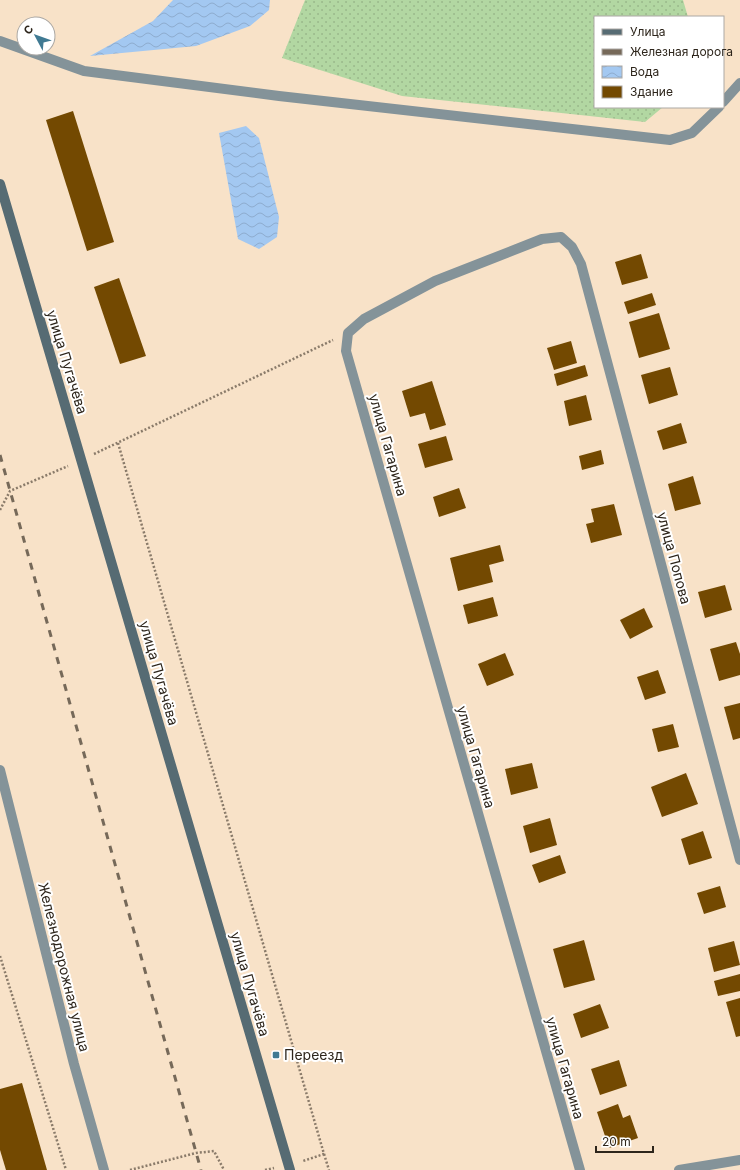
<svg xmlns="http://www.w3.org/2000/svg" width="740" height="1170" viewBox="0 0 740 1170" font-family="Inter,sans-serif">
<style>
.grass{fill:url(#grass-dots)}
.water{fill:url(#water-waves)}
.building{fill:#734901}
.lines{fill:none;stroke-linecap:round;stroke-linejoin:round}
.path{stroke:#8a7b6a;stroke-width:2.5;stroke-dasharray:2 2;stroke-linecap:butt}
.street{stroke:#849399;stroke-width:10}
.secondary{stroke:#566b73;stroke-width:10}
.rail{stroke:#766959;stroke-width:3;stroke-dasharray:7 7;stroke-linecap:butt}
.poi-dot{fill:#407a93;stroke:#fff;stroke-width:1.5}
.labels{text-anchor:middle;stroke-width:4;stroke-linejoin:round;paint-order:stroke}
.street-label{font-size:14px;fill:#2d251b;stroke:#fff}
.poi-label{font-size:14px;fill:#2d251b;stroke:#fff;text-anchor:start}
</style>
<defs>
<pattern id="grass-dots" width="8" height="8" patternUnits="userSpaceOnUse"><rect width="8" height="8" fill="#b2d7a2"/><path d="M2 2h.1M6 6h.1" fill="none" stroke="#99b88b" stroke-width="1.8" stroke-linecap="round"/></pattern>
<pattern id="water-waves" width="16" height="10" patternUnits="userSpaceOnUse"><rect width="16" height="10" fill="#a3c8f1"/><path d="M0 5q4-4 8 0t8 0" fill="none" stroke="#8dacce"/></pattern>
</defs>
<rect width="100%" height="100%" fill="#f8e2c8"/>
<!-- grass -->
<polygon class="grass" points="305,0 683,0 688,17 595,17 595,107 663,107 645,122 402,96 282,58"/>
<!-- water -->
<g class="water">
<polygon points="173,0 270,0 269,10 250,26 196,46 90,56 153,21"/>
<polygon points="246,126 259,138 279,217 277,237 259,249 238,239 219,133"/>
</g>
<!-- building -->
<g class="building">
<polygon points="73,111 114,242 87,251 46,120"/>
<polygon points="641,254 648,278 622,285 615,262"/>
<polygon points="119,278 146,356 120,364 94,287"/>
<polygon points="652,293 656,305 628,314 624,302"/>
<polygon points="659,313 670,349 639,358 629,322"/>
<polygon points="571,341 577,363 554,370 547,348"/>
<polygon points="585,365 588,376 557,386 554,374"/>
<polygon points="670,367 678,395 649,404 641,375"/>
<polygon points="432,381 446,425 430,430 425,413 410,417 402,391"/>
<polygon points="586,395 592,420 569,426 564,401"/>
<polygon points="681,423 687,443 663,450 657,431"/>
<polygon points="446,436 453,460 425,468 418,444"/>
<polygon points="601,450 604,464 582,470 579,456"/>
<polygon points="693,476 701,504 675,511 668,484"/>
<polygon points="459,488 466,508 439,517 433,497"/>
<polygon points="614,504 622,535 591,543 586,524 594,522 591,509"/>
<polygon points="500,545 504,561 489,565 493,582 458,591 450,558"/>
<polygon points="725,585 732,610 705,618 698,592"/>
<polygon points="493,597 498,616 468,624 463,605"/>
<polygon points="644,608 653,627 630,639 620,620"/>
<polygon points="736,642 740,654 740,675 719,681 710,649"/>
<polygon points="505,653 514,675 487,686 478,664"/>
<polygon points="658,670 666,693 645,700 637,677"/>
<polygon points="740,703 740,738 733,740 724,707"/>
<polygon points="673,724 679,747 658,752 652,729"/>
<polygon points="532,763 538,788 511,795 505,769"/>
<polygon points="686,773 698,804 662,817 651,787"/>
<polygon points="550,818 557,845 530,853 523,826"/>
<polygon points="703,831 712,858 689,865 681,839"/>
<polygon points="560,855 566,873 539,883 532,865"/>
<polygon points="720,886 726,907 704,914 697,893"/>
<polygon points="584,940 595,980 564,988 553,949"/>
<polygon points="734,941 740,965 714,972 708,948"/>
<polygon points="740,974 740,991 718,996 714,981"/>
<polygon points="740,998 740,1036 736,1037 726,1002"/>
<polygon points="600,1004 609,1028 581,1038 573,1014"/>
<polygon points="619,1060 627,1086 600,1095 591,1069"/>
<polygon points="22,1083 47,1170 6,1170 0,1150 0,1089"/>
<polygon points="618,1104 623,1118 630,1115 638,1138 609,1148 597,1112"/>
</g>
<g class="lines">
<!-- path -->
<g class="path">
<polyline points="118,443 324,1154 303,1161"/>
<polyline points="94,454 333,340"/>
<polyline points="0,510 10,491 68,466"/>
<polyline points="0,956 66,1170"/>
<polyline points="324,1154 329,1170"/>
<polyline points="130,1170 196,1153 214,1151 224,1170"/>
<polyline points="265,1170 274,1168"/>
</g>
<!-- street -->
<g class="street">
<polyline points="0,41 84,71 279,96 670,140 692,133 719,107"/>
<polyline points="723,102 740,83"/>
<polyline points="0,770 74,1064 104,1170"/>
<polyline points="580,1170 346,351 348,333 364,319 435,281 542,239 561,237 572,247 581,264 740,860"/>
<polyline points="679,1170 740,1160"/>
</g>
<!-- secondary -->
<polyline class="secondary" points="0,184 290,1170"/>
<!-- rail -->
<polyline class="rail" points="0,455 201,1170"/>
</g>
<!-- markers -->
<rect class="poi-dot" x="272" y="1051" width="8" height="8" rx="2"/>
<g class="labels">
<!-- street labels -->
<g class="street-label">
<text transform="translate(67 362) rotate(73)" y="5">улица Пугачёва</text>
<text transform="translate(388 445) rotate(74)" y="5">улица Гагарина</text>
<text transform="translate(674 558) rotate(75)" y="5">улица Попова</text>
<text transform="translate(159 673) rotate(74)" y="5">улица Пугачёва</text>
<text transform="translate(476 757) rotate(74)" y="5">улица Гагарина</text>
<text transform="translate(64 967) rotate(76)" y="5">Железнодорожная улица</text>
<text transform="translate(250 984) rotate(74)" y="5">улица Пугачёва</text>
<text transform="translate(565 1068) rotate(74)" y="5">улица Гагарина</text>
</g>
<!-- poi labels -->
<g class="poi-label">
<text x="284" y="1060">Переезд</text>
</g>
</g>
<!-- legend -->
<rect x="594" y="16" width="130" height="92" fill="#ffffff" stroke="#aba8a4"/>
<rect x="602" y="29" width="20" height="6" fill="#566b73" stroke="#aba8a4"/>
<text x="630" y="36" font-size="12" fill="#2d251b">Улица</text>
<rect x="602" y="49" width="20" height="6" fill="#766959" stroke="#aba8a4"/>
<text x="630" y="56" font-size="12" fill="#2d251b">Железная дорога</text>
<rect x="602" y="66" width="20" height="12" fill="url(#water-waves)" stroke="#aba8a4"/>
<text x="630" y="76" font-size="12" fill="#2d251b">Вода</text>
<rect x="602" y="86" width="20" height="12" fill="#734901" stroke="#aba8a4"/>
<text x="630" y="96" font-size="12" fill="#2d251b">Здание</text>
<!-- north arrow -->
<g transform="translate(36 36) rotate(311)"><circle r="19" fill="#ffffff" stroke="#aba8a4"/>
<path d="M0-3L7 15L0 10L-7 15Z" fill="#407a93"/>
<text y="-6" font-size="11" font-weight="bold" text-anchor="middle" fill="#2d251b">С</text>
</g>
<!-- scale -->
<path d="M596 1146v6h57v-6" fill="none" stroke="#2d251b" stroke-width="2"/>
<text x="602" y="1146" font-size="12" fill="#2d251b" stroke="#ffffff" stroke-width="3" paint-order="stroke">20 m</text>
</svg>
